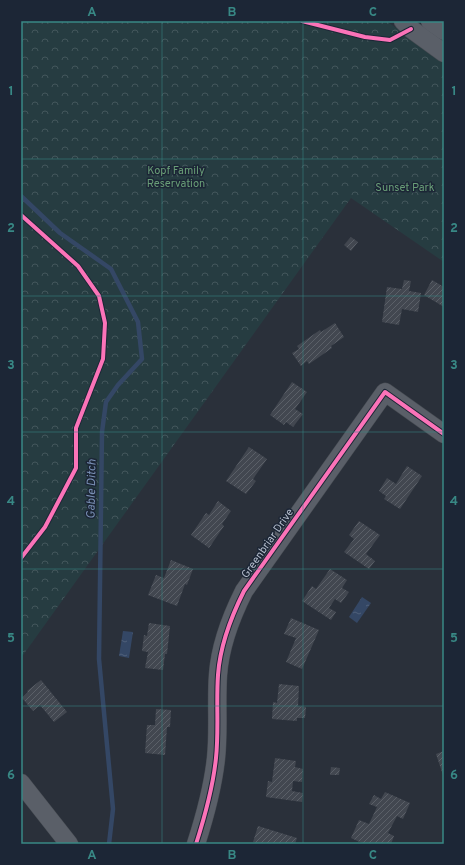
<svg xmlns="http://www.w3.org/2000/svg" width="465" height="865" viewBox="0 0 465 865" font-family="Overpass,sans-serif">
<style>
.park{fill:url(#park-crowns)}
.water{fill:url(#water-ripples)}
.lines{fill:none;stroke-linecap:round;stroke-linejoin:round}
.stream{stroke:#344765;stroke-width:4.5}
.building{fill:url(#building-hatch)}
.minor-casing{stroke:#464b52;stroke-width:19}
.minor{stroke:#5a5f68;stroke-width:18}
.cycleway-casing{stroke:#1c2636;stroke-width:6}
.cycleway{stroke:#fb73b8;stroke-width:4}
.grid{fill:none;stroke:#388885;stroke-width:1;stroke-opacity:0.55}
.labels{text-anchor:middle;stroke-width:3;stroke-linejoin:round;paint-order:stroke}
.park-label{font-size:11px;fill:#699e77;stroke:#1c2636}
.street-label{font-size:11px;fill:#b4bccb;stroke:#1c2636}
.water-label{font-size:12px;font-style:italic;fill:#7990b5;stroke:#1c2636}
.neatline{fill:none;stroke:#388885;stroke-width:1.5}
.grid-label{font-size:13px;text-anchor:middle;font-weight:bold;fill:#388885}
</style>
<defs>
<pattern id="park-crowns" width="20" height="18" patternUnits="userSpaceOnUse"><rect width="20" height="18" fill="#263c41"/><path d="M2 6a3 3 0 1 1 6 0M12 15a3 3 0 1 1 6 0" fill="none" stroke="#43565b"/></pattern>
<pattern id="water-ripples" width="26" height="14" patternUnits="userSpaceOnUse"><rect width="26" height="14" fill="#344765"/><path d="M2 4q2-2 4 0t4 0M15 11q2-2 4 0t4 0" fill="none" stroke="#4f607a"/></pattern>
<pattern id="building-hatch" width="6" height="6" patternUnits="userSpaceOnUse"><rect width="6" height="6" fill="#424750"/><path d="M-1 1l2-2M0 6l6-6M5 7l2-2" fill="none" stroke="#5b6068"/></pattern>
</defs>
<rect width="100%" height="100%" fill="#2a303a"/>
<!-- park -->
<polygon class="park" points="21,21 386,21 444,60 444,262 351,198 21,658"/>
<!-- water -->
<g class="water">
<polygon points="362,597 371,603 357,623 349,617"/>
<polygon points="123,631 133,632 129,658 119,656"/>
</g>
<g class="lines">
<!-- stream -->
<polyline class="stream" points="21,196 60,233 111,269 138,322 142,359 118,385 106,402 102,432 99,659 113,809 109,844"/>
</g>
<!-- building -->
<g class="building">
<polygon points="351,237 358,242 351,251 344,245"/>
<polygon points="404,280 411,281 409,291 421,293 418,312 402,309 399,325 382,322 387,287 402,289"/>
<polygon points="432,280 444,287 444,307 424,295"/>
<polygon points="335,323 344,337 331,346 332,348 309,364 307,361 301,366 292,353 299,349 297,346 320,330 321,332"/>
<polygon points="292,382 307,392 295,409 303,414 293,427 286,422 284,425 270,415"/>
<polygon points="249,447 267,459 253,479 256,481 246,494 226,481"/>
<polygon points="407,466 422,476 400,509 384,499 386,496 379,491 387,478 396,484"/>
<polygon points="218,501 231,511 222,524 224,526 209,548 191,535 206,513 209,515"/>
<polygon points="359,521 380,535 366,554 375,561 369,569 344,552 354,539 349,535"/>
<polygon points="171,560 193,569 187,585 185,584 177,606 148,595 156,575 164,578"/>
<polygon points="330,569 347,580 342,588 349,592 341,603 335,599 329,608 336,612 331,620 302,601 312,586 316,589"/>
<polygon points="291,618 319,630 302,669 286,662 296,638 284,634"/>
<polygon points="149,623 170,626 167,654 165,654 163,670 145,668 148,652 142,651 144,635 147,636"/>
<polygon points="41,680 67,712 54,722 40,705 33,711 22,698 28,692 27,691"/>
<polygon points="279,684 299,686 298,706 306,707 305,718 297,718 297,721 272,719 273,702 277,703"/>
<polygon points="156,709 171,710 170,727 167,727 165,755 145,753 147,725 155,725"/>
<polygon points="444,751 444,778 436,754"/>
<polygon points="275,758 296,761 295,767 303,769 302,782 293,781 292,791 303,793 302,802 266,797 268,781 272,782"/>
<polygon points="331,767 340,768 339,775 330,775"/>
<polygon points="385,792 410,803 403,819 397,816 388,833 394,836 391,844 364,844 351,838 359,820 369,824 377,807 369,804 374,795 381,799"/>
<polygon points="258,826 297,838 295,844 259,844 253,842"/>
</g>
<g class="lines">
<!-- minor casing -->
<g class="minor-casing">
<g id="minor">
<polyline points="403,21 411,29 444,53"/>
<polyline points="430,21 444,31"/>
<polyline points="21,783 69,844"/>
<path d="M196,844C205,816 213,787 216,758C219,730 216,703 218,675C220,645 231,617 244,591L385,392L444,434"/>
</g>
</g>
<!-- minor -->
<use href="#minor" class="minor"/>
<!-- cycleway casing -->
<g class="cycleway-casing">
<g id="cycleway">
<polyline points="302,21 365,37 390,40 411,29"/>
<polyline points="21,215 78,266 99,296 105,323 103,359 76,428 76,468 45,527 21,558"/>
<path d="M196,844C205,816 213,787 216,758C219,730 216,703 218,675C220,645 231,617 244,591L385,392L444,434"/>
</g>
</g>
<!-- cycleway -->
<use href="#cycleway" class="cycleway"/>
</g>
<!-- grid -->
<path class="grid" d="M162,21V844M303,21V844M21,159H444M21,296H444M21,432H444M21,569H444M21,706H444"/>
<g class="labels">
<!-- park labels -->
<g class="park-label">
<text x="176" y="174">Kopf Family<tspan x="176" dy="13">Reservation</tspan></text>
<text x="405" y="191">Sunset Park</text>
</g>
<!-- street labels -->
<g class="street-label">
<text transform="translate(267 543) rotate(-55)" y="4">Greenbriar Drive</text>
</g>
<!-- water labels -->
<g class="water-label">
<text transform="translate(91 489) rotate(-89)" y="4">Gable Ditch</text>
</g>
</g>
<!-- border -->
<rect width="465" height="865" fill="none" stroke="#1c2636" stroke-width="44"/>
<rect x="22" y="22" width="421" height="821" class="neatline"/>
<g class="grid-label">
<text x="92" y="16">A</text>
<text x="232" y="16">B</text>
<text x="373" y="16">C</text>
<text x="11" y="95">1</text>
<text x="454" y="95">1</text>
<text x="11" y="232">2</text>
<text x="454" y="232">2</text>
<text x="11" y="369">3</text>
<text x="454" y="369">3</text>
<text x="11" y="505">4</text>
<text x="454" y="505">4</text>
<text x="11" y="642">5</text>
<text x="454" y="642">5</text>
<text x="11" y="779">6</text>
<text x="454" y="779">6</text>
<text x="92" y="859">A</text>
<text x="232" y="859">B</text>
<text x="373" y="859">C</text>
</g>
</svg>
